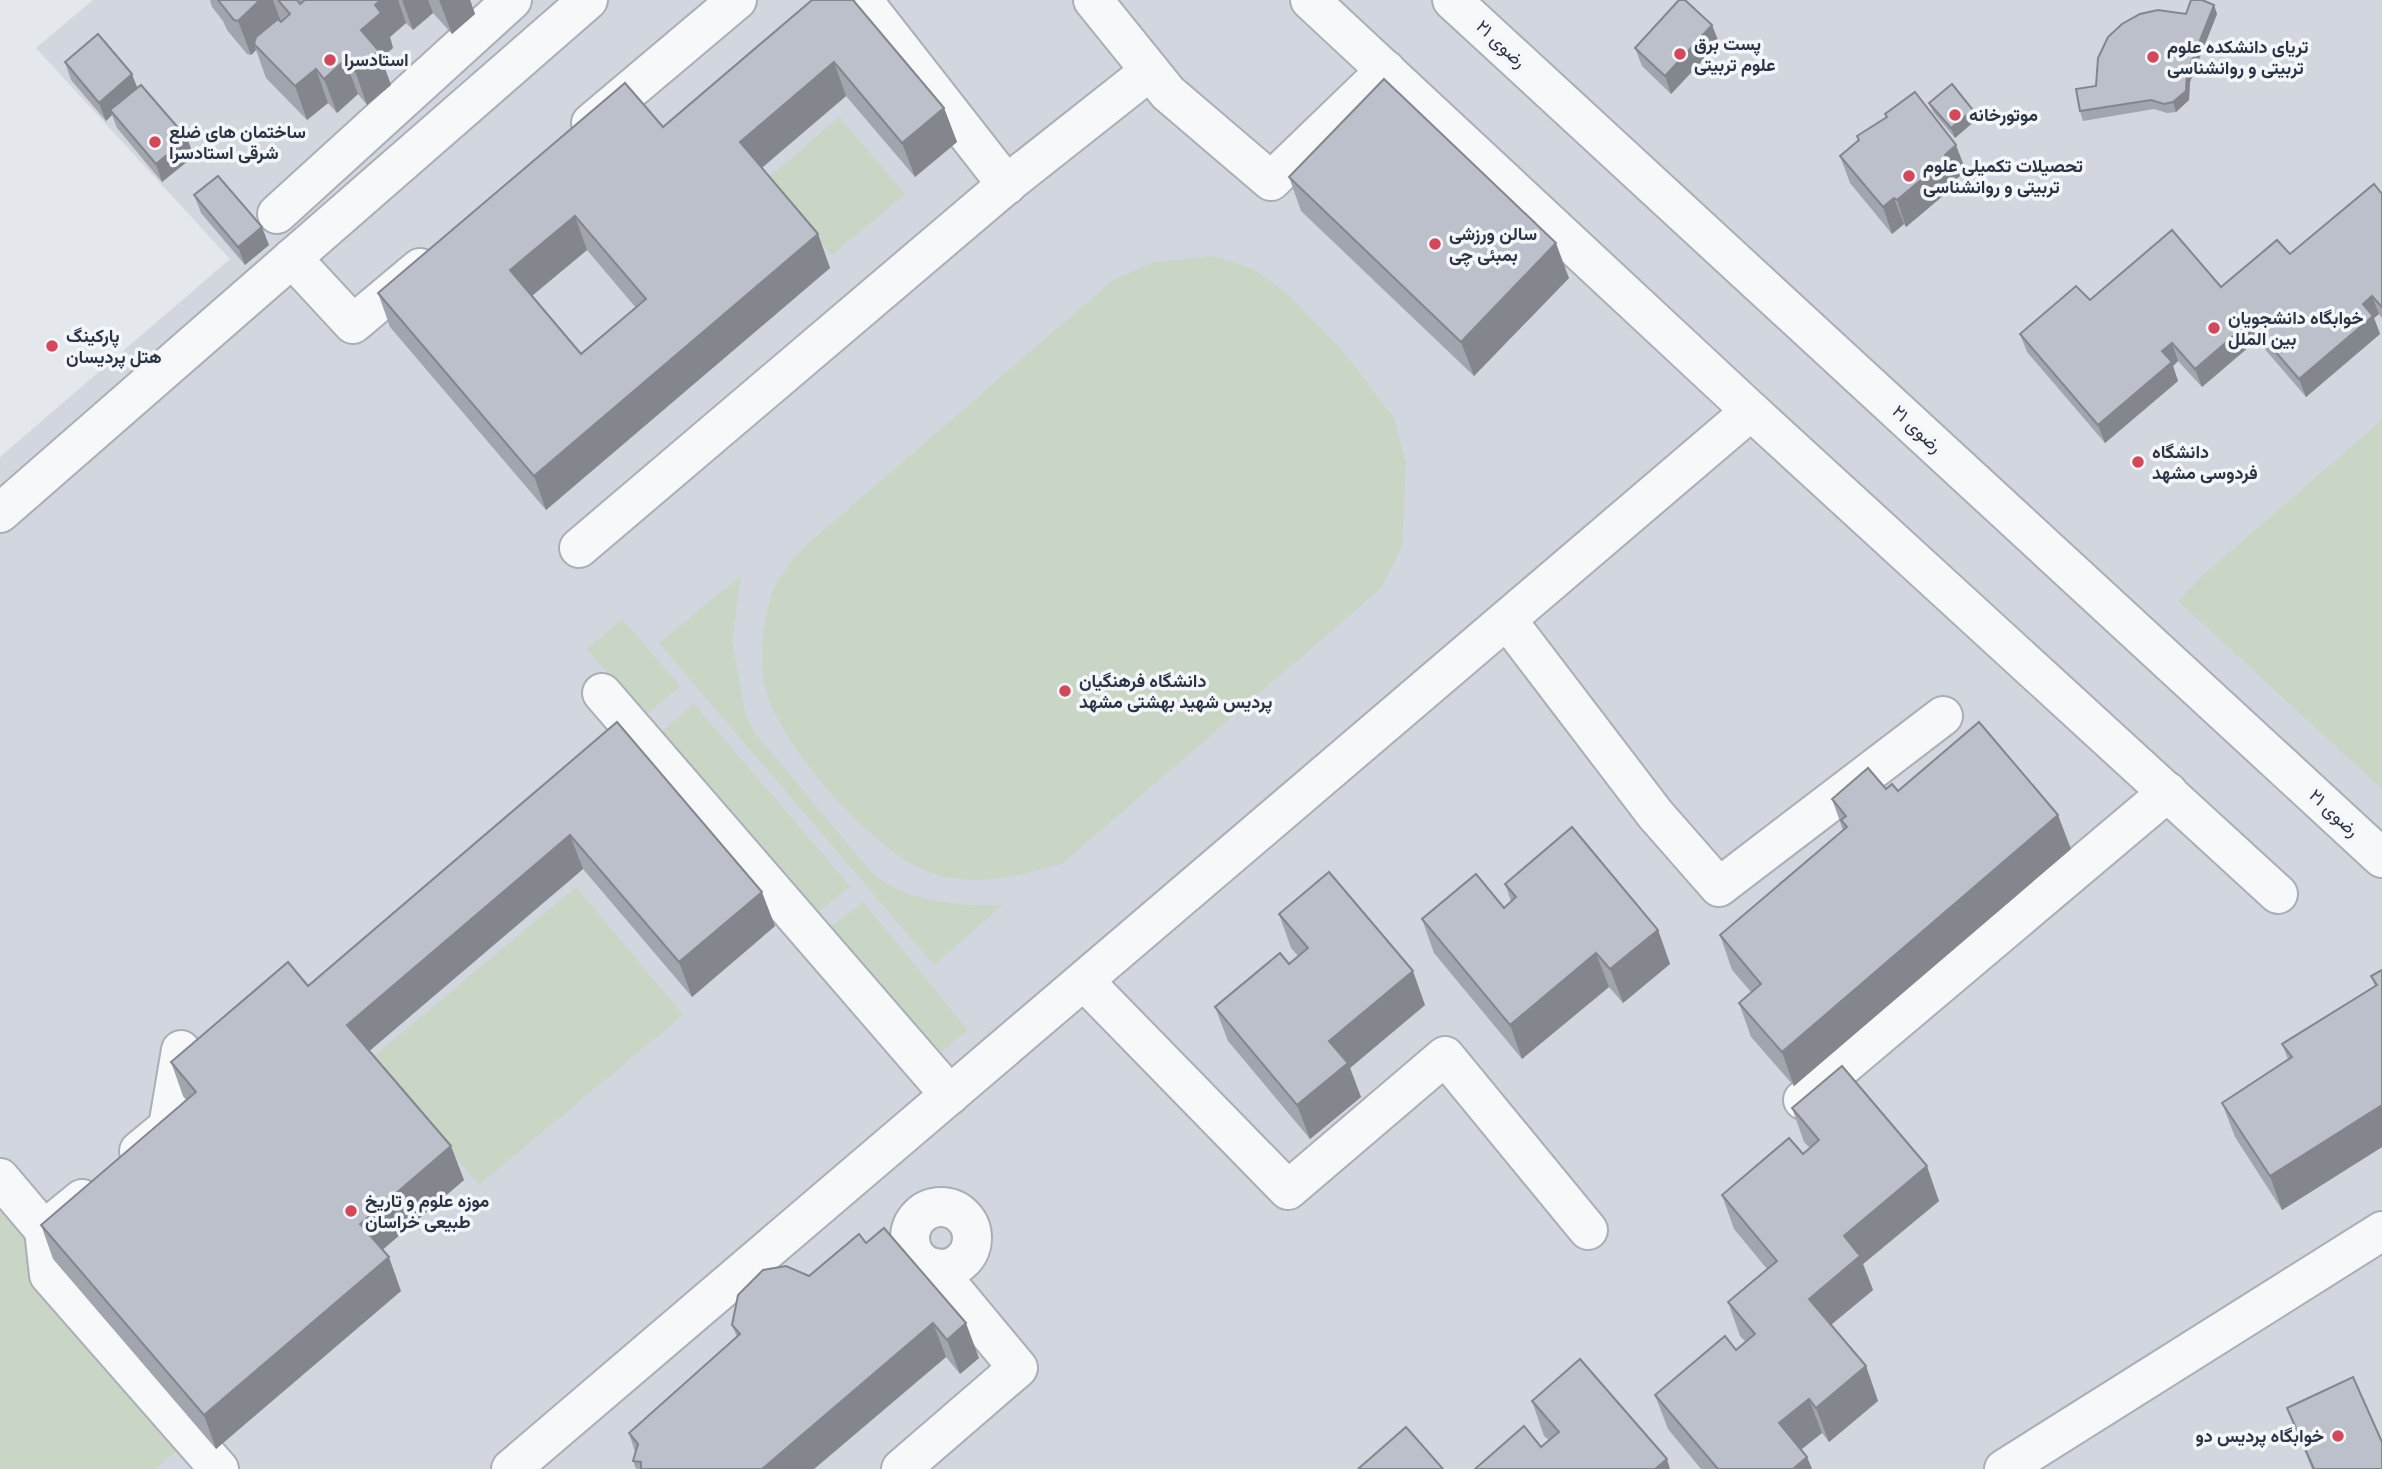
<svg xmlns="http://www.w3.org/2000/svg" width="2382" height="1469" viewBox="0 0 2382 1469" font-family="Inter,Vazirmatn,sans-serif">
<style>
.built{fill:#d2d6de}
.green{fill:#c9d6c5}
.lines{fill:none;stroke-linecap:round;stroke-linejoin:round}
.minor-casing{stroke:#a9aeb7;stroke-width:42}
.minor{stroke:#f7f8fa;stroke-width:38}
.wall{fill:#a1a5ae;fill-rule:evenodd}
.shaded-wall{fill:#83868d}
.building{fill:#bbc0ca;stroke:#83868d;stroke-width:2;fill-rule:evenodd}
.poi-dot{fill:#d1495b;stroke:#f4f6f9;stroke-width:2.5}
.labels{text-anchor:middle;stroke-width:7;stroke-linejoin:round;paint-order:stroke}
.street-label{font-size:18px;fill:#2b3445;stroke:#f4f6f9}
.poi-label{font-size:18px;font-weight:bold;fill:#2b3445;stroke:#f4f6f9;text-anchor:start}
</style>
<rect width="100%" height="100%" fill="#e4e7ec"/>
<!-- built -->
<polygon class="built" points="93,0 2382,0 2382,1469 0,1469 0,457 230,259 36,48"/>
<!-- green -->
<g class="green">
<polygon points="839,117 905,194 832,255 767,179"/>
<path d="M1213,256L1253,269L1283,290L1342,350L1394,418L1406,463L1402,547L1381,588L1063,863C1020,876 976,888 932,873C875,855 779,745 765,687C759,661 763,621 771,596C776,582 787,568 795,555L1113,280L1154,262Z"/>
<polygon points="2382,420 2382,789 2178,601 2201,577"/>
<path d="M741,576L732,641L745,713L754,732L874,875C910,903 959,906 1003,905L934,965L659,643Z"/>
<polygon points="622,619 680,686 645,716 587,649"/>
<polygon points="694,704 850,886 815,915 660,733"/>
<polygon points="576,887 683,1015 479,1185 372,1058"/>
<polygon points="863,902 968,1030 935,1057 829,929"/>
<polygon points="0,1204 24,1233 31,1278 180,1448 155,1469 0,1469"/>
</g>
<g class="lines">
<!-- minor casing -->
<g class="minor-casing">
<g id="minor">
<polyline points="1093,0 1168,93 1271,181 1386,70"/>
<polyline points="1310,0 1751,411 2278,894"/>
<polyline points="1452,0 2382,858"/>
<polyline points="871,11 1007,185"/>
<polyline points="591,123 737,0"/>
<polyline points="277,214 512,0"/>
<polyline points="292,258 353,324 420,268"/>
<polyline points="0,513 588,0"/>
<polyline points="579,548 1012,180 1150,71"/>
<polyline points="1507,620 1655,814 1719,887 1943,716"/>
<polyline points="602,693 950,1095"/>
<polyline points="1084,981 1288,1190 1445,1056 1588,1230"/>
<polyline points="1803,1100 2168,792"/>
<polyline points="139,1151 168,1127 181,1050"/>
<polyline points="0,1178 44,1230 82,1199"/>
<circle cx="941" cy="1238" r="31"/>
<polyline points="44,1230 49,1275 219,1469"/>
<polyline points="511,1469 1751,411"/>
<polyline points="901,1469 1018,1368 935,1268"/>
<polyline points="2004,1469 2382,1231"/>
</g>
</g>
<!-- minor -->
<use href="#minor" class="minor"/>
</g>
<!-- wall -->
<g class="wall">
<polygon points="210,0 470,0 475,14 452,34 433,13 413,30 406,23 390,37 393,48 381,58 391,85 367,105 358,94 337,113 328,103 307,120 266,78 256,50 251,55 247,54 227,30 223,21 212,7"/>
<path d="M812,0L944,108L957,142L915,177L846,96L762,168L818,234L830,268L546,510L390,327L378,293L663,127ZM587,250L636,308L581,354L532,296Z"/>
<polygon points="2214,5 2217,14 2190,82 2189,100 2176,112 2167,113 2154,109 2083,121 2080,111 2096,86 2186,14"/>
<polygon points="1712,25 1719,43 1671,94 1642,66 1635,48"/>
<polygon points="65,62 137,88 194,156 162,182 117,128 112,115 106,121 71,80"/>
<polygon points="1929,103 1973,110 1977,119 1955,138 1933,112"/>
<polygon points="1885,114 1966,171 1955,180 1957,184 1906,227 1904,224 1892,234 1850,183 1840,156 1886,118"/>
<polygon points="1289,177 1569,278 1474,376 1301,211"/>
<polygon points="2382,194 2382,318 2379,314 2374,318 2380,334 2306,397 2257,340 2202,387 2178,361 2173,366 2178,381 2105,443 2027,352 2020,334 2090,300 2221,287 2290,254"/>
<polygon points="194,195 269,245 245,265 201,213"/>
<polygon points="617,722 775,926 692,997 583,869 369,1051 464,1180 382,1249 401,1291 216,1449 53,1259 41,1225 186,1100 183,1096 171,1062 308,986"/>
<polygon points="1886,789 1898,791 2071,849 1794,1086 1751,1037 1739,1003 1751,992 1732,970 1720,935 1843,830 1832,799"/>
<polygon points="1505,884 1658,930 1670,964 1623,1003 1609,987 1522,1059 1434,953 1422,919 1504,908 1511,901"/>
<polygon points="1279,914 1425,1005 1350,1068 1361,1097 1310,1139 1228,1041 1215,1007 1289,964 1298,956 1291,948"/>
<polygon points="2382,970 2382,1147 2282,1210 2235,1137 2222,1103 2288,1059 2282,1044 2375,986 2371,976"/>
<polygon points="1792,1108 1939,1201 1863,1264 1873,1290 1831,1325 1866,1366 1878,1401 1829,1442 1822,1433 1801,1449 1807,1457 1812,1469 1701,1469 1668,1429 1655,1395 1736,1350 1746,1342 1740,1336 1728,1302 1767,1269 1734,1229 1722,1195 1803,1154 1810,1148 1804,1142"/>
<polygon points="866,1243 979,1358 960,1374 946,1357 814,1469 636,1469 633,1461 635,1452 629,1433 737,1337 732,1325 809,1276"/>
<polygon points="1532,1401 1670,1469 1541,1447 1549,1440 1544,1436"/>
<polygon points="2287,1408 2382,1469 2312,1469"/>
</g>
<!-- shaded-wall -->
<g class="shaded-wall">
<polygon points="260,0 273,0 282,25 254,44 256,50 251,55 238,21"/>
<polygon points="381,0 398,0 406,23 390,37 393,48 381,58 391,85 367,105 355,71 361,30 375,5"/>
<polygon points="402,0 428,0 433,13 413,30"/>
<polygon points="439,0 470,0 475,14 452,34"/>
<polygon points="2214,5 2217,14 2190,82 2189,100 2176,112 2173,102 2187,73"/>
<polygon points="1712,25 1719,43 1671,94 1665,76"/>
<polygon points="345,60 358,94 337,113 324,79"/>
<polygon points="834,62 846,96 752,176 740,142"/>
<polygon points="316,69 328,103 307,120 295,86"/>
<polygon points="132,74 139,92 110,110 112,115 106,121 99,103"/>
<polygon points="944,108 957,142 915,177 902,143"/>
<polygon points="1973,110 1977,119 1955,138 1951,128"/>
<polygon points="187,138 194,156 162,182 156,164"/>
<polygon points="1956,145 1966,171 1955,180 1957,184 1906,227 1897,200"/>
<polygon points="1894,198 1904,224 1892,234 1883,207"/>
<polygon points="575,216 587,250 522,304 510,270"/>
<polygon points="262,227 269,245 245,265 238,247"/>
<polygon points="818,234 830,268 546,510 534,476"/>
<polygon points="1556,243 1569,278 1474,376 1461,342"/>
<polygon points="2372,296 2379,314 2374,318 2380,334 2306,397 2299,379 2363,304"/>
<polygon points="2250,322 2257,340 2202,387 2195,369"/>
<polygon points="2172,343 2178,361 2173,366 2178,381 2105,443 2098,425 2162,351"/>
<polygon points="2058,815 2071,849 1794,1086 1782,1052"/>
<polygon points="570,835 583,869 360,1059 347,1025"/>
<polygon points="762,892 775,926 692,997 679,962"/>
<polygon points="1658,930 1670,964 1623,1003 1610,969"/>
<polygon points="1596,953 1609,987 1522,1059 1510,1025"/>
<polygon points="1413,971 1425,1005 1350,1068 1361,1097 1310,1139 1297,1105 1329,1041"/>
<polygon points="2382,1105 2382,1147 2282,1210 2270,1176"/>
<polygon points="451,1146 464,1180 373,1258 360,1224"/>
<polygon points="1927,1166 1939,1201 1863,1264 1873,1290 1821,1333 1809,1299 1844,1236"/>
<polygon points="389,1257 401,1291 216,1449 204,1415"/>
<polygon points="933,1323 946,1357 814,1469 762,1469"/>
<polygon points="966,1323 979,1358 960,1374 947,1340"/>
<polygon points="1866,1366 1878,1401 1829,1442 1816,1408"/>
<polygon points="1809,1399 1822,1433 1792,1457 1779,1423"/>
<polygon points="1807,1457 1812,1469 1793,1469"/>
<polygon points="1667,1459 1670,1469 1655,1469"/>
</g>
<!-- building -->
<g class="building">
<polygon points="218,0 260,0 238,21 234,20"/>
<polygon points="278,0 297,0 300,4 305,0 381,0 375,5 381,13 361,30 379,51 355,71 345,60 324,79 316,69 295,86 254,44 256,37 278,19 281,22 290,14"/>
<path d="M812,0H853L944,108L902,143L834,62L740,142L818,234L534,476L378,293L625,83L663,127ZM575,216L646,299L581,354L510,270Z"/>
<polygon points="1679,0 1685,0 1712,25 1665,76 1635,48"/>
<polygon points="2191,0 2202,0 2214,5 2187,73 2186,91 2173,102 2164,104 2151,100 2080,111 2076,89 2096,86 2098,58 2108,37 2122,24 2140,14 2158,10 2186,14"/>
<polygon points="98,34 132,74 99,103 65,62"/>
<polygon points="1384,79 1556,243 1461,342 1289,177"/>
<polygon points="1952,84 1973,110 1951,128 1929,103"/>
<polygon points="141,85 187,138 156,164 110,110"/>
<polygon points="1915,92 1956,145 1945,155 1947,158 1897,200 1894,198 1883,207 1840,156 1859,140 1857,136 1887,117 1885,114"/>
<polygon points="218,176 262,227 238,247 194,195"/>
<polygon points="2374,184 2382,194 2382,307 2372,296 2363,304 2373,316 2299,379 2250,322 2195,369 2172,343 2162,351 2172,362 2098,425 2020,334 2076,286 2090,300 2172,230 2221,287 2277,240 2290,254"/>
<polygon points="617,722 762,892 679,962 570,835 347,1025 451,1146 360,1224 389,1257 204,1415 41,1225 196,1092 171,1062 288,962 308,986"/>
<polygon points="1979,722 2058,815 1782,1052 1739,1003 1761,984 1720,935 1847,827 1841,820 1846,816 1832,799 1868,768 1886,789 1892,784 1898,791"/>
<polygon points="1572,827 1658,930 1610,969 1596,953 1510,1025 1422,919 1476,874 1504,908 1516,897 1505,884"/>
<polygon points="1329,872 1413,971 1329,1041 1348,1063 1297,1105 1215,1007 1280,953 1289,964 1308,948 1279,914"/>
<polygon points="2382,970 2382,1105 2270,1176 2222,1103 2292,1057 2282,1044 2377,985 2371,976"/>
<polygon points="1842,1066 1927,1166 1844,1236 1860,1256 1809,1299 1866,1366 1816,1408 1809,1399 1779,1423 1807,1457 1793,1469 1718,1469 1655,1395 1725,1336 1736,1350 1755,1334 1728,1302 1777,1261 1722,1195 1789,1138 1803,1154 1819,1140 1792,1108"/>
<polygon points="884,1228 966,1323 947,1340 933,1323 762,1469 641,1469 641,1462 633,1461 638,1444 629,1433 740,1334 732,1325 738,1295 763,1270 786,1266 809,1276 859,1234 866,1243"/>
<polygon points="1580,1359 1667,1459 1655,1469 1475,1469 1524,1426 1541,1447 1559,1432 1532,1401"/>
<polygon points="2353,1377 2382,1442 2382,1469 2314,1469 2287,1408"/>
<polygon points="1406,1427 1443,1469 1358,1469"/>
</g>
<!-- markers -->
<g class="poi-dot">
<circle cx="1680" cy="54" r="7"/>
<circle cx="2153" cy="57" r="7"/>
<circle cx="330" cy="60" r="7"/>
<circle cx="1955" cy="115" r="7"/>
<circle cx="155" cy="142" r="7"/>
<circle cx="1909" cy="176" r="7"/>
<circle cx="1435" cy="244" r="7"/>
<circle cx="2214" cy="328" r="7"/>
<circle cx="52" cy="346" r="7"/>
<circle cx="2138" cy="462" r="7"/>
<circle cx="1065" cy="691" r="7"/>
<circle cx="351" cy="1211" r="7"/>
<circle cx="2338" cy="1436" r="7"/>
</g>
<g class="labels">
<!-- street labels -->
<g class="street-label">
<text transform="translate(1501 44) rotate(43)" y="6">رضوی ۲۱</text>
<text transform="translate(1917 429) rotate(43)" y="6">رضوی ۲۱</text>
<text transform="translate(2334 813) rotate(43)" y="6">رضوی ۲۱</text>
</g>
<!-- poi labels -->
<g class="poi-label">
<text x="1694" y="50">پست برق<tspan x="1694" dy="21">علوم تربیتی</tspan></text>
<text x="2167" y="53">تریای دانشکده علوم<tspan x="2167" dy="21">تربیتی و روانشناسی</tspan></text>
<text x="344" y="66">استادسرا</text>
<text x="1969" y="121">موتورخانه</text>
<text x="169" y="138">ساختمان های ضلع<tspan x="169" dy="21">شرقی استادسرا</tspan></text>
<text x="1923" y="172">تحصیلات تکمیلی علوم<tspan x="1923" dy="21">تربیتی و روانشناسی</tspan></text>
<text x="1449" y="240">سالن ورزشی<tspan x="1449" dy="21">بمبئی چی</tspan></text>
<text x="2228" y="324">خوابگاه دانشجویان<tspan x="2228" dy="21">بین الملل</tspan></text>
<text x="66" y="342">پارکینگ<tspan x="66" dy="21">هتل پردیسان</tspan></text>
<text x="2152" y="458">دانشگاه<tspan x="2152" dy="21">فردوسی مشهد</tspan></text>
<text x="1079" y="687">دانشگاه فرهنگیان<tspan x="1079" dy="21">پردیس شهید بهشتی مشهد</tspan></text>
<text x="365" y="1207">موزه علوم و تاریخ<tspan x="365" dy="21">طبیعی خراسان</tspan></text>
<text x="2324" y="1442" text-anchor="end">خوابگاه پردیس دو</text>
</g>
</g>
</svg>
